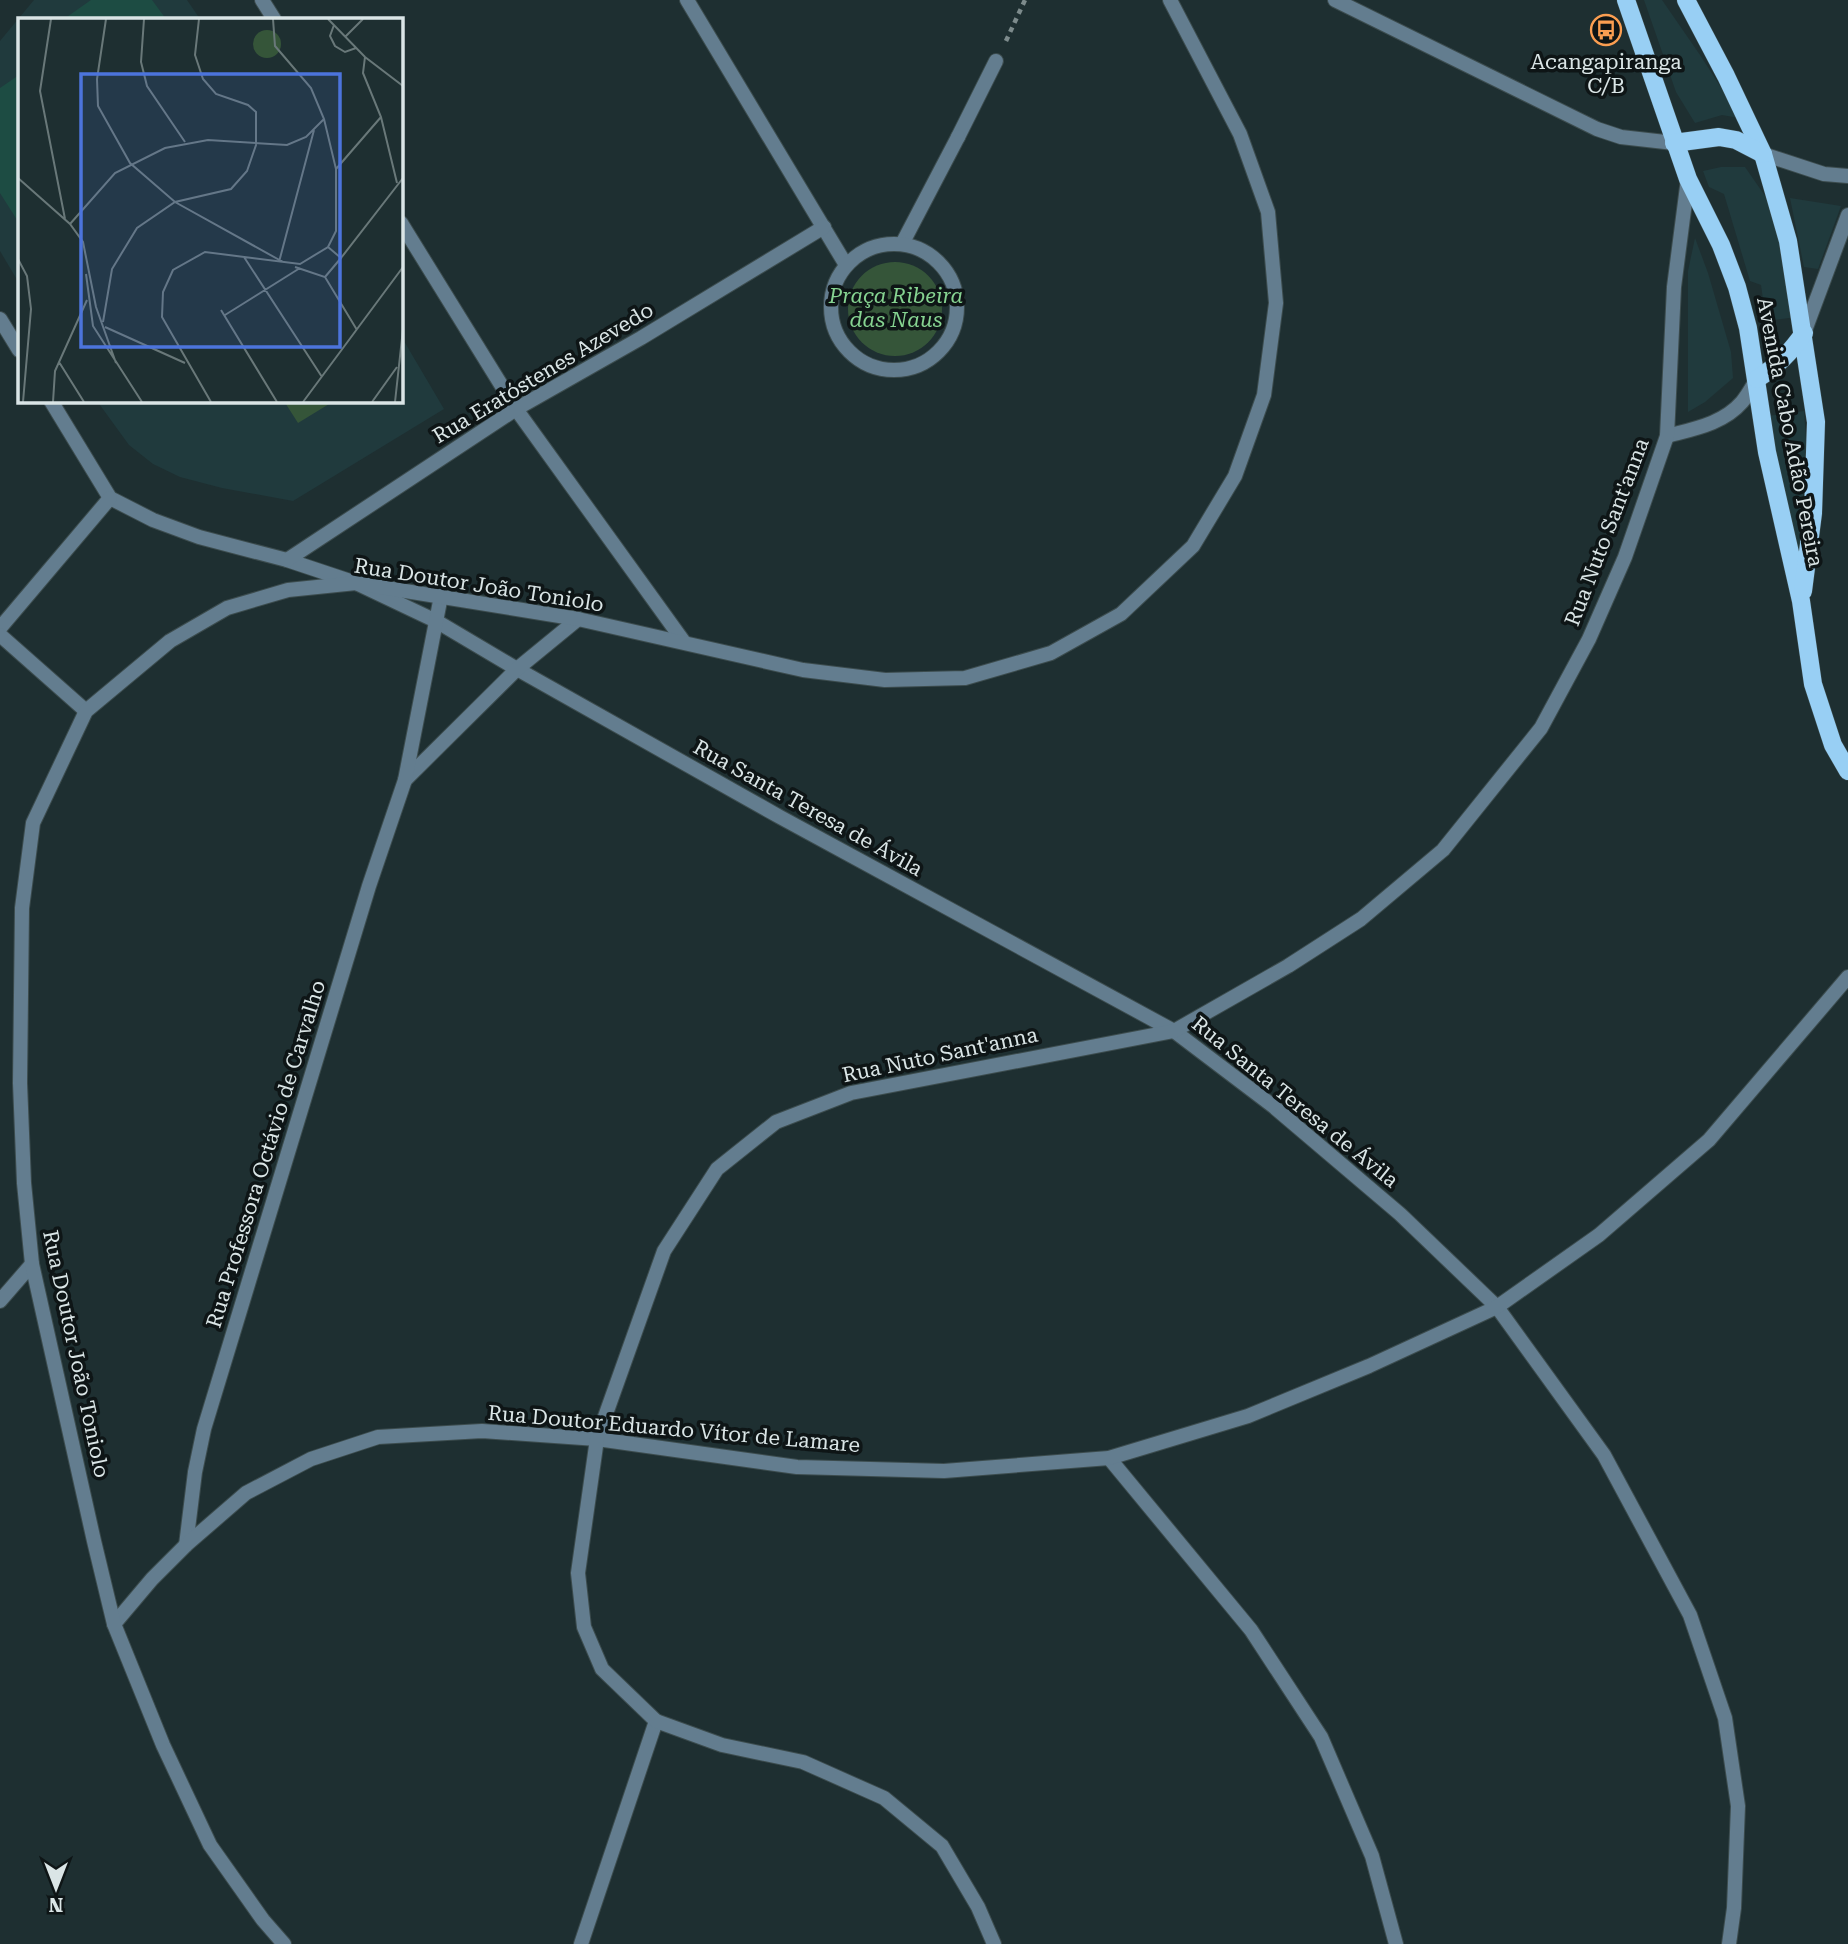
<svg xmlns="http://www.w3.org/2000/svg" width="1848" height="1944" viewBox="0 0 1848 1944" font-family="'Roboto Serif',serif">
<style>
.built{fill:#203a3d}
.green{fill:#355539}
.building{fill:#1d4c43}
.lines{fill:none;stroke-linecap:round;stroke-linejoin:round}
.pedestrian-casing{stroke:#3c4c4e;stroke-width:16}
.minor-casing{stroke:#3c4c4e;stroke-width:16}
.tertiary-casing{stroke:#3c4c4e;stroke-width:16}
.primary-casing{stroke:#3c4c4e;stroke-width:19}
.path{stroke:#7d8b8c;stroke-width:4.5;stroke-dasharray:5 5;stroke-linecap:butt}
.pedestrian{stroke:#637d8f;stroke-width:14}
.minor{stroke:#637d8f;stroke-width:14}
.tertiary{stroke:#637d8f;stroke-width:14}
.primary{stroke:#98cff4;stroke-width:18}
.labels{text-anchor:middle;stroke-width:7;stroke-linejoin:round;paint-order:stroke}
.poi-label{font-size:21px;fill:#dae5e6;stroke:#0e1516}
.park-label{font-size:21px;font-style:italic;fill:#86d391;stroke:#0e1516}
.street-label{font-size:21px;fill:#dae5e6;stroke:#0e1516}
.inset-road{fill:none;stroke:#697879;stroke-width:2}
.view{fill:#4c74dc;fill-opacity:0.15;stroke:#4c74dc;stroke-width:3.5}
.inset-edge{fill:none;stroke:#dae5e6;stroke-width:3.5}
</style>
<rect width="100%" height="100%" fill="#1e2f31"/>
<!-- built -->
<g class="built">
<polygon points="34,0 187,0 200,19 19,19 19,283 0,251 0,41"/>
<polygon points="1644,0 1662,0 1700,55 1729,100 1739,118 1722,115 1695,123 1676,92"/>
<polygon points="1721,167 1745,167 1770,203 1796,317 1766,321 1761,285 1750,281 1724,194 1709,187 1703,171"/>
<polygon points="1790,198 1841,206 1818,269 1804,267"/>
<polygon points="1695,238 1708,273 1731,352 1733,378 1705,402 1688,412 1688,271"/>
<polygon points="401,336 444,409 293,501 222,488 180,477 153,464 129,445 97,401 401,401"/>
<polygon points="1804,411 1806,439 1800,555 1794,555 1768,416"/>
</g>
<!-- green -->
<g class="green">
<circle cx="895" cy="309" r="47"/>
<polygon points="284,401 334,401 298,423"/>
</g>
<!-- building -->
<g class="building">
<polygon points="91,0 152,0 166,19 64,19"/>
<polygon points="19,75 19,223 0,193 0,88"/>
</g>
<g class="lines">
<!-- pedestrian casing -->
<g class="pedestrian-casing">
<g id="pedestrian">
<polyline points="958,137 996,61"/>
<polyline points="581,1944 656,1721"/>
</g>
</g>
<!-- minor casing -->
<g class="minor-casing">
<g id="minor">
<polyline points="262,0 274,19"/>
<polyline points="687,0 846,265"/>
<polyline points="1335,0 1597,129 1621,137 1674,143"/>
<polyline points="1763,154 1824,174 1848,176"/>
<polyline points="401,223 516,409 684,642"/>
<polyline points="902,244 958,137"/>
<circle cx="894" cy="307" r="63"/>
<polyline points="0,319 19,350"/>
<polyline points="1804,333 1848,215"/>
<polyline points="51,401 110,498 153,520 199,537 287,560 356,583 436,621 517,669 780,817 1174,1031 1273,1106 1400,1214 1497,1307 1604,1455 1690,1615 1725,1718 1738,1806 1734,1908 1729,1944"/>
<path d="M1667,436C1693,429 1723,424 1742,402C1748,395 1752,387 1757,379"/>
<polyline points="287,560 516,409 641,338 824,227"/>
<polyline points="0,628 110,498"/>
<polyline points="0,635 86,711"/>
<polyline points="405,780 517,669 578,619"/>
<polyline points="0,1301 32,1264"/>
<polyline points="1109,1458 1251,1630 1321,1737 1372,1856 1396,1944"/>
<polyline points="186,1545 195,1472 204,1429 369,886 405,780 441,596"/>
<polyline points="114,1624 152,1579 186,1545 246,1493 311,1459 378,1437 482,1431 597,1439 797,1467 944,1471 1109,1458 1248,1416 1369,1366 1497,1307 1599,1235 1709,1140 1848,977"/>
<polyline points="994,1944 978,1907 942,1846 884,1798 803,1762 722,1745 656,1721 602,1669 584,1627 578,1573 597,1439 664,1251 717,1169 776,1122 851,1093 1174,1031 1288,966 1361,919 1443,850 1541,728 1589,639 1625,557 1667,436 1674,287 1688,179"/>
</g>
</g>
<!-- tertiary casing -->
<g class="tertiary-casing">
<polyline id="tertiary" points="284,1944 263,1920 210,1845 163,1745 114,1624 94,1541 32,1264 24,1183 20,1083 22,908 33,823 86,711 170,641 227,608 288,590 356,583 578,619 803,670 885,680 965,678 1051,653 1121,614 1193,546 1235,476 1264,395 1276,303 1268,212 1240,134 1170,0"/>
</g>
<!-- primary casing -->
<g class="primary-casing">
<g id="primary">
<polyline points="1626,0 1688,179 1721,245 1737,287 1748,328 1767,452 1801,601 1813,684 1833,745 1848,771"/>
<polyline points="1686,0 1726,76 1763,154 1788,241 1816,422 1813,513 1803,591"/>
<polyline points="1674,143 1719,137 1736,140 1763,154"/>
<path d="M1757,379C1777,366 1790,353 1804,333"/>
</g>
</g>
<!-- path -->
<polyline class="path" points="1006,41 1025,0"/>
<!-- pedestrian -->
<use href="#pedestrian" class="pedestrian"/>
<!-- minor -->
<use href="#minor" class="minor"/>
<!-- tertiary -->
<use href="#tertiary" class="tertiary"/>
<!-- primary -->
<use href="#primary" class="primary"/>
</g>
<!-- icons -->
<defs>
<g id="bus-ring" transform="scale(1.575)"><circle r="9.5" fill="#0e1516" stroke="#fb9e51" stroke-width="1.5"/><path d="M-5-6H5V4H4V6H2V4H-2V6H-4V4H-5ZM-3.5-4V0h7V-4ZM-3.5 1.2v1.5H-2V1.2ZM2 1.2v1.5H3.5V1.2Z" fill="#fb9e51"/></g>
</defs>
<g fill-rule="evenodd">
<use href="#bus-ring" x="1606" y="30"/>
</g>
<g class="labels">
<!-- poi labels -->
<g class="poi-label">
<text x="1606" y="69">Acangapiranga<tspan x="1606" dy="24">C/B</tspan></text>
</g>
<!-- park labels -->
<g class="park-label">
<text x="896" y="303">Praça Ribeira<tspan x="896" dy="24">das Naus</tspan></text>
</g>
<!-- street labels -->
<g class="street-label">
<text transform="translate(543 373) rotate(-31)" y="7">Rua Eratóstenes Azevedo</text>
<text transform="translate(1790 432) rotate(79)" y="7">Avenida Cabo Adão Pereira</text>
<text transform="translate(1607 532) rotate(-69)" y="7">Rua Nuto Sant'anna</text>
<text transform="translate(479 585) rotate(9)" y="7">Rua Doutor João Toniolo</text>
<text transform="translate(808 808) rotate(29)" y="7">Rua Santa Teresa de Ávila</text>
<text transform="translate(940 1055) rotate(-12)" y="7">Rua Nuto Sant'anna</text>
<text transform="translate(1295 1102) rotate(39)" y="7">Rua Santa Teresa de Ávila</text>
<text transform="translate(266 1154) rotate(-73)" y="7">Rua Professora Octávio de Carvalho</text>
<text transform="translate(76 1354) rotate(78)" y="7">Rua Doutor João Toniolo</text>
<text transform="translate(674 1429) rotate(5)" y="7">Rua Doutor Eduardo Vítor de Lamare</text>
</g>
</g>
<!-- overview -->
<g transform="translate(18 18)">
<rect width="385" height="385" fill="#1e2f31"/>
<path d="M235 26a14 14 0 1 1 28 0a14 14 0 1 1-28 0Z" fill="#355539"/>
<path class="inset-road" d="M33,1L22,73L47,201M88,1L79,61L80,88L112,145L157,184L265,244M126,1L123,44L129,68L167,124M310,1L347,39L385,68M316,7L312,18L317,28L327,34L338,30M327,19L345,1M347,39L345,55L363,99L379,165M318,151L363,99M0,160L52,206L65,224L78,289L98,345M52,206L97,155L147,130L190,122L269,127L288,119L306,101M226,239L304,359M323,240L385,160M0,241L9,258L13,291L5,384M261,244L296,112M277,249L307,259L339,312M68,256L75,308L124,384M307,259L323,240L310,229M203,292L259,384M207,297L282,250M85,304L94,251L119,210L157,184L213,171L229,153L238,127V94L230,87L198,76L185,61L177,37L181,1M87,309L167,345M41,344L66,384M35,384L37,353L69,282M193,384L144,299L145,274L155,252L187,234L282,246L310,229L318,213V151L306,101L293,70L257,28L255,1M285,384L385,249M354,384L379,349M377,384L385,311"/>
<path class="view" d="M63,56H322V329H63Z"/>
<rect width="385" height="385" class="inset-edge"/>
</g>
<!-- north arrow -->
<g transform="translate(56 1888) rotate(180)" stroke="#0e1516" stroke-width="5" paint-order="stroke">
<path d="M0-5L12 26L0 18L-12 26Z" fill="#dae5e6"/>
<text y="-10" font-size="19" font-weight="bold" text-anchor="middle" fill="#dae5e6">N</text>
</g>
</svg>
